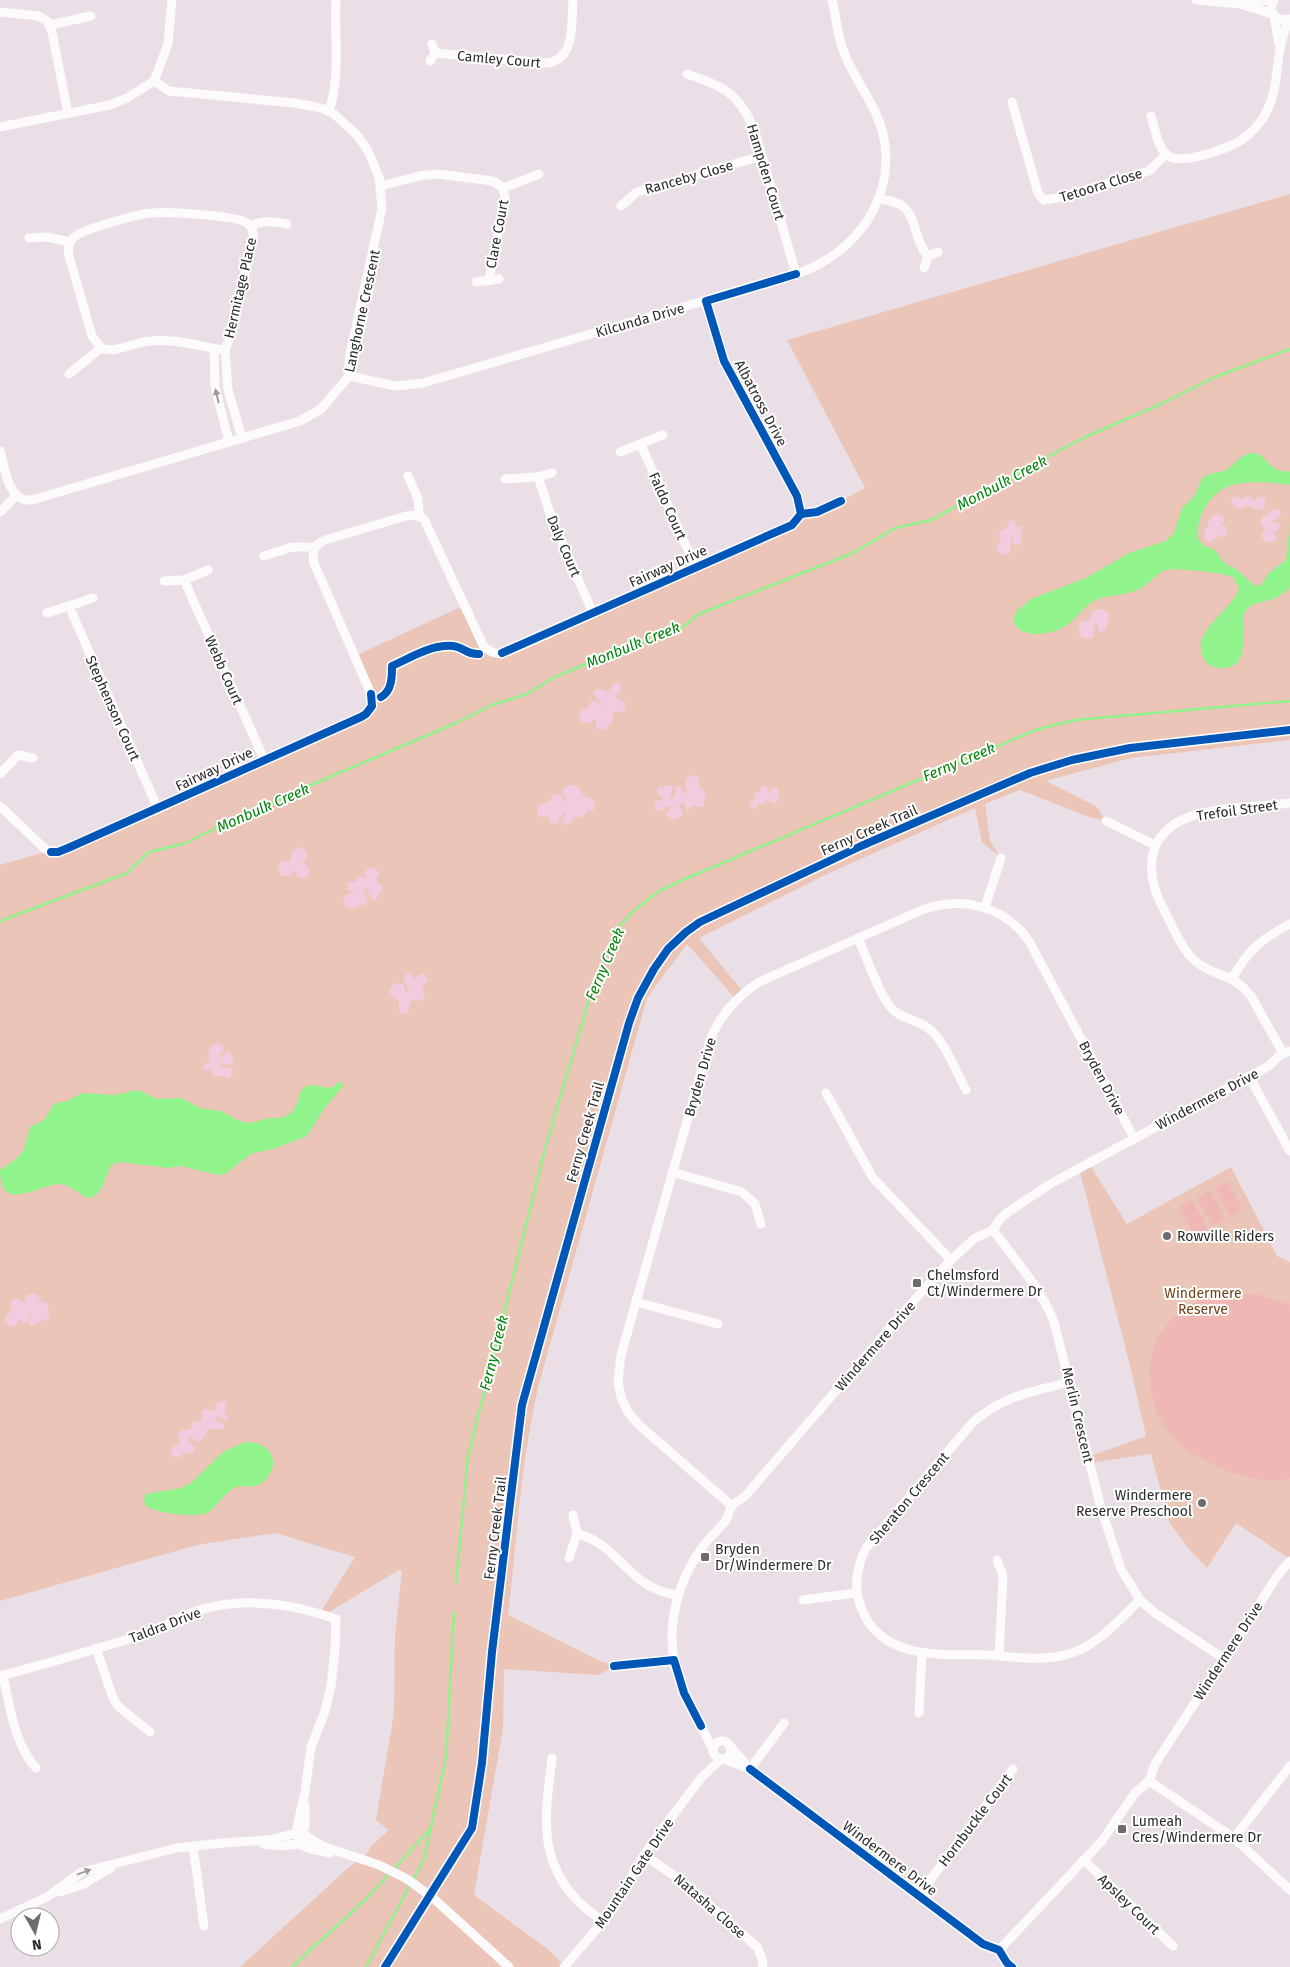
<svg xmlns="http://www.w3.org/2000/svg" width="1290" height="1967" viewBox="0 0 1290 1967" font-family="'Fira Sans',sans-serif">
<style>
.green{fill:#ebc6b8}
.sand{fill:#f1cbde}
.pitch{fill:#efb8b5}
.water{fill:#90f38b}
.lines{fill:none;stroke-linecap:round;stroke-linejoin:round}
.stream{stroke:#90f38b;stroke-width:2.5}
.street{stroke:#fcfafb;stroke-width:9}
.cycleway-casing{stroke:#fff;stroke-width:11}
.cycleway{stroke:#0057b8;stroke-width:8}
.oneway{fill:#9e9d9d}
.poi-dot{fill:#6e6a6d;stroke:#fff;stroke-width:2}
.labels{text-anchor:middle;stroke-width:4;stroke-linejoin:round;paint-order:stroke}
.street-label{font-size:14px;fill:#2b2b2b;stroke:#fff}
.poi-label{font-size:14px;fill:#2b2b2b;stroke:#fff;text-anchor:start}
.park-label{font-size:14px;fill:#714012;stroke:#fff}
.water-label{font-size:15px;font-style:italic;fill:#048409;stroke:#fff}
</style>
<rect width="100%" height="100%" fill="#eadfe7"/>
<!-- green -->
<g class="green">
<path d="M1290,194V740L1131,758L1046,781L1097,807L1106,821L1089,817L1020,790L985,804L990,841L1001,858L982,842L975,808L827,874L699,938L744,993L736,999L687,944L647,998L539,1384C521,1459 517,1538 508,1615L598,1660L614,1666L599,1675L504,1669L503,1728L474,1895L549,1950L563,1964L562,1967H240L348,1868L366,1855L372,1845L389,1830L376,1820L394,1713L395,1636L402,1571L399,1570L324,1615L320,1613L355,1557L275,1533L197,1545L0,1601V865L48,851L54,852L371,708L355,656L454,610L465,606L480,639L495,653L841,501L865,488L787,340Z"/>
<polygon points="1088,1162 1127,1224 1231,1167 1277,1256 1290,1262 1290,1559 1236,1523 1207,1568 1189,1549 1169,1522 1151,1454 1089,1463 1088,1457 1146,1436 1130,1366 1079,1168"/>
</g>
<!-- sand -->
<g class="sand">
<polygon points="1248,495 1254,501 1259,497 1264,497 1266,501 1264,508 1258,510 1248,506 1239,509 1232,504 1231,500 1234,497 1238,496 1242,500"/>
<polygon points="1277,509 1281,511 1280,517 1271,522 1278,523 1280,524 1278,530 1274,532 1277,538 1274,542 1265,542 1261,536 1265,529 1260,523 1262,516 1268,515 1272,510"/>
<polygon points="1215,514 1223,516 1224,521 1221,525 1226,526 1227,535 1223,538 1217,535 1214,540 1209,542 1205,539 1204,531 1208,527 1209,520"/>
<path d="M1010,520L1015,521V526L1022,527L1023,531L1020,535L1022,540L1020,544L1014,545L1012,541L1014,536H1012L1010,545L1011,551L1009,554C1001,556 997,552 996,545L1001,540L999,532L1006,528Z"/>
<path d="M1102,609L1107,611L1110,615L1106,630L1098,632V625L1095,624L1093,637C1086,641 1081,638 1078,632L1079,623L1082,621H1089L1092,611Z"/>
<path d="M615,682L621,684V689L616,696L617,699L625,702L626,708L622,712H613L612,722L605,730H600L596,727V719L588,723H582C578,719 578,715 582,710L588,709L591,701H597L601,705H603L594,695L595,690L600,689L608,692Z"/>
<polygon points="691,775 699,778 699,787 706,792 703,806 699,807 693,805 689,810 687,811 684,803 680,803 679,805 682,810 682,816 672,820 665,815 670,809 669,806 666,806 662,811 655,810 655,801 663,800 663,798 657,793 659,787 671,785 673,789 670,796 674,798 676,786 681,787 684,793 687,793 685,787 686,779"/>
<polygon points="570,785 578,786 583,795 593,800 596,805 594,810 587,811 584,818 576,816 572,822 567,825 562,823 565,814 563,812 557,824 551,823 548,817 538,816 537,811 538,806 550,801 554,794 560,794 565,802 567,802 562,790 565,787"/>
<polygon points="762,786 765,786 768,788 769,796 772,788 778,788 779,800 775,804 767,800 764,804 759,803 756,808 754,809 750,807 749,802 755,800 754,794 760,792"/>
<path d="M299,847L304,849L308,854L306,859L302,862L309,867V874C306,878 301,879 297,876L296,871L294,870L291,876H282L277,869L279,864L282,861L291,862V852Z"/>
<polygon points="372,867 380,872 375,880 382,885 383,891 378,895 376,900 372,900 367,889 364,889 367,901 365,905 359,905 352,909 346,907 343,898 346,895 354,892 347,890 347,884 349,882 355,882 359,876 366,878 365,871"/>
<polygon points="411,973 413,978 416,979 420,974 424,974 429,981 422,985 425,994 423,1000 410,1001 409,1011 406,1014 402,1014 399,1011 399,1001 391,995 389,990 395,983 403,984 406,992 409,992 403,978 406,974"/>
<polygon points="216,1043 221,1044 223,1047 223,1052 219,1055 220,1059 226,1052 230,1052 234,1061 232,1065 223,1064 221,1066 222,1068 230,1067 233,1070 233,1074 228,1079 222,1076 214,1077 211,1070 205,1070 201,1067 209,1062 210,1047"/>
<polygon points="31,1294 35,1294 39,1296 40,1300 37,1304 42,1301 48,1304 49,1318 32,1326 28,1322 32,1315 31,1314 26,1322 22,1323 19,1319 16,1326 9,1326 5,1321 5,1317 11,1310 11,1300 18,1298 25,1303 26,1296"/>
<polygon points="223,1401 227,1404 224,1411 228,1418 225,1421 218,1417 215,1418 216,1421 224,1424 224,1429 208,1429 203,1439 198,1442 189,1437 188,1440 195,1447 194,1452 190,1454 184,1453 178,1458 173,1456 170,1450 173,1446 180,1444 178,1433 182,1430 190,1430 193,1422 202,1420 202,1411 206,1409 213,1411 218,1402"/>
</g>
<!-- pitch -->
<g class="pitch">
<polygon points="1227,1181 1243,1210 1230,1216 1215,1188"/>
<polygon points="1210,1190 1226,1219 1213,1226 1197,1198"/>
<polygon points="1192,1200 1208,1229 1195,1236 1179,1207"/>
<path d="M1219,1293L1257,1294L1290,1305V1479C1250,1486 1192,1463 1167,1430C1157,1417 1152,1400 1150,1384C1145,1337 1176,1304 1219,1293Z"/>
</g>
<!-- water -->
<g class="water">
<path d="M1250,453C1263,452 1265,462 1274,468C1278,471 1284,471 1290,472V485C1276,482 1246,481 1232,485C1211,491 1195,517 1198,539L1204,546L1215,550L1224,563L1237,570L1255,586L1261,585L1269,573L1286,560L1290,523V587C1275,605 1258,598 1247,609C1235,622 1257,669 1220,668C1214,668 1207,665 1204,659C1189,632 1230,613 1239,589L1233,577C1226,573 1173,567 1165,570C1155,574 1148,586 1137,590C1124,596 1109,594 1096,600C1083,606 1076,620 1064,627C1049,635 1020,640 1013,620L1016,612L1031,599L1086,578L1129,553L1166,541L1174,533L1182,508L1195,495L1202,479L1207,475L1227,470L1241,457Z"/>
<path d="M339,1082L342,1083L343,1086L324,1109L307,1136L273,1149L251,1154L225,1174L218,1175L181,1166L169,1168L120,1162L111,1165C105,1176 104,1196 88,1198C79,1194 71,1185 60,1184C41,1183 0,1216 0,1170L16,1159L24,1150L30,1127L44,1120L54,1104L67,1101L83,1093L115,1095L138,1090L157,1099L181,1098L200,1108L221,1111L239,1121L251,1123L269,1118H281L289,1115L295,1108L301,1091L305,1087L311,1085L331,1088Z"/>
<path d="M245,1442C274,1441 283,1468 260,1484C252,1489 242,1484 234,1488C224,1493 218,1505 209,1512C199,1519 155,1513 146,1506L144,1500L145,1494L182,1488L192,1482L223,1452Z"/>
</g>
<g class="lines">
<!-- stream -->
<g class="stream">
<polyline points="0,921 127,873 149,852 186,843 220,826 249,814 311,785 456,723 492,705 527,694 553,678 616,651 679,630 699,614 853,553 895,528 931,520 957,506 980,498 1034,464 1083,438 1161,404 1215,377 1290,349"/>
<polyline points="456,1583 468,1456 545,1149 594,983 615,932 625,920 637,908 661,890 685,879 1038,729 1075,720 1290,701"/>
<polyline points="394,1869 430,1829"/>
<polyline points="413,1880 424,1859 446,1757 454,1612"/>
<polyline points="292,1967 365,1900 390,1873"/>
<polyline points="366,1967 410,1885"/>
</g>
<!-- street -->
<g class="street">
<polyline points="1196,0 1240,4 1272,14"/>
<polyline points="1274,0 1271,8 1274,16 1281,20 1290,19"/>
<polyline points="1243,4 1268,0"/>
<polyline points="0,12 38,16 47,21 52,32 68,113"/>
<polyline points="1274,16 1279,44"/>
<polyline points="50,25 91,16"/>
<path d="M435,53L546,63C576,60 571,24 573,0"/>
<polyline points="430,61 435,53 432,44"/>
<path d="M687,74C724,86 740,94 755,132L796,274"/>
<polyline points="1012,102 1038,193 1044,200 1057,198 1149,171 1166,154"/>
<path d="M329,111C341,75 334,37 336,0"/>
<path d="M1151,116C1155,128 1157,146 1167,155C1180,166 1226,149 1240,141C1252,133 1262,122 1268,109C1277,90 1276,70 1280,49C1282,39 1285,29 1288,20"/>
<polyline points="0,127 110,105 127,98 154,81 168,44 172,0"/>
<polyline points="381,186 419,176 437,174 493,181 503,188 505,197 489,280"/>
<polyline points="503,188 539,174"/>
<path d="M878,198C885,200 894,201 901,205C917,215 914,242 928,256"/>
<polyline points="621,206 637,192 762,156"/>
<path d="M251,226C263,219 274,222 287,224"/>
<polyline points="29,238 47,237 70,242"/>
<polyline points="924,268 928,256 938,252"/>
<polyline points="476,282 499,279"/>
<polyline points="706,301 724,361 797,496 801,514"/>
<polyline points="214,349 215,387 229,442"/>
<path d="M225,350C200,347 175,338 150,341C134,342 116,354 101,348L92,336L69,256C68,250 67,243 73,238C82,229 138,214 152,213C166,211 238,216 247,223C253,227 253,233 253,240L229,339L225,350L228,390L242,438"/>
<polyline points="69,374 101,348"/>
<path d="M349,376L396,386L423,383L796,274C857,254 899,195 882,130C875,105 859,85 848,62C838,42 837,21 832,0"/>
<polyline points="641,445 696,568"/>
<path d="M0,451C5,468 8,503 32,500L300,421L321,409L349,376V359L382,208L379,177L367,149L356,134L334,114L321,108L294,103L169,91L154,81"/>
<polyline points="620,452 663,435"/>
<polyline points="408,476 418,499 419,516"/>
<polyline points="538,477 553,522 593,613"/>
<polyline points="505,479 538,477 552,473"/>
<polyline points="0,512 16,496"/>
<polyline points="264,556 292,547 315,547"/>
<polyline points="184,580 264,759"/>
<polyline points="164,581 184,580 208,570"/>
<polyline points="69,606 158,809"/>
<polyline points="47,613 93,598"/>
<polyline points="0,774 18,755 33,758"/>
<path d="M0,806L44,848L51,852H58L158,809L366,714L372,706L371,694L314,563C311,551 315,545 325,540L406,516L414,515L424,519L483,645C491,655 499,654 510,651L792,525L801,514L817,512L841,501"/>
<polyline points="1106,821 1155,845"/>
<polyline points="985,907 1001,858"/>
<path d="M858,938C867,958 878,992 891,1008C901,1019 916,1019 928,1028C944,1039 956,1072 966,1090"/>
<path d="M1232,979C1247,951 1261,939 1290,924"/>
<path d="M1283,1053L1251,996C1245,989 1239,982 1231,979C1217,973 1205,970 1194,960C1180,947 1172,924 1163,908C1144,872 1146,833 1189,817C1215,807 1261,807 1290,803"/>
<polyline points="1249,1076 1290,1151"/>
<polyline points="826,1093 873,1178 951,1260"/>
<polyline points="672,1172 742,1192 755,1204 761,1224"/>
<path d="M993,1230C1015,1260 1040,1287 1054,1322L1101,1508L1121,1569L1140,1600L1155,1613L1223,1658"/>
<polyline points="636,1302 718,1324"/>
<path d="M1070,1382C1031,1392 1005,1395 973,1422L866,1548C856,1568 853,1589 862,1610C883,1661 943,1654 989,1655C1016,1657 1045,1662 1072,1653C1099,1644 1120,1619 1140,1600"/>
<path d="M732,1506L639,1425L628,1412L621,1397L618,1382L621,1355L710,1040C720,1015 736,997 759,982L922,910C961,896 1004,905 1029,941L1134,1138"/>
<path d="M577,1534C605,1540 618,1562 639,1579C651,1589 664,1592 678,1596"/>
<polyline points="569,1558 577,1534 573,1515"/>
<polyline points="997,1560 1003,1576 999,1656"/>
<polyline points="803,1600 856,1593"/>
<polyline points="96,1648 113,1698 118,1706 150,1732"/>
<polyline points="614,1666 674,1660"/>
<path d="M0,1676C46,1664 93,1650 139,1636C158,1630 175,1619 194,1612C241,1596 291,1603 336,1619L335,1649L331,1686L325,1711L311,1747L305,1792L297,1827L299,1838L306,1847"/>
<path d="M3,1676C10,1706 14,1744 36,1768"/>
<polyline points="919,1713 922,1653"/>
<circle cx="722" cy="1750" r="9"/>
<polyline points="730,1746 750,1769 983,1944 999,1950 1007,1963 1012,1967"/>
<path d="M713,1749C699,1722 682,1696 675,1665C666,1626 678,1581 701,1549C708,1538 719,1530 726,1520C729,1515 729,1510 732,1506C736,1501 743,1499 747,1494L908,1307L951,1260L975,1238L993,1230L1000,1219L1008,1212L1052,1183L1269,1066L1280,1055L1290,1051"/>
<path d="M552,1758C546,1811 536,1857 577,1900C584,1908 595,1915 604,1922"/>
<polyline points="724,1759 747,1768"/>
<polyline points="750,1769 784,1723"/>
<polyline points="1149,1781 1234,1838 1290,1890"/>
<polyline points="301,1838 305,1827 305,1805"/>
<polyline points="1234,1838 1290,1766"/>
<polyline points="263,1844 280,1846 299,1844 311,1849 330,1853"/>
<polyline points="193,1846 204,1926"/>
<polyline points="644,1855 682,1881 757,1947 762,1958 763,1967"/>
<polyline points="1085,1861 1173,1946"/>
<polyline points="59,1892 84,1884 111,1868"/>
<polyline points="919,1895 1013,1769"/>
<polyline points="0,1919 47,1897 82,1872 177,1848 222,1843 269,1840 293,1834 302,1833 322,1846 379,1865 407,1879 433,1898 509,1967"/>
<polyline points="999,1950 1101,1842 1135,1793 1149,1781 1155,1764 1278,1575 1290,1561"/>
<polyline points="564,1967 608,1916 644,1855 670,1819 701,1778 721,1759"/>
</g>
<!-- cycleway casing -->
<g class="cycleway-casing">
<g id="cycleway">
<polyline points="796,274 706,301 724,361 797,496 801,514"/>
<polyline points="502,653 792,525 801,514 817,512 841,501"/>
<path d="M381,697C392,691 392,677 392,666C410,658 432,644 453,646C464,647 466,655 479,654"/>
<path d="M51,852H58L68,848C166,805 263,760 361,717L366,714L372,706L371,694"/>
<polyline points="614,1666 674,1660 684,1693 701,1726"/>
<polyline points="750,1769 983,1944 999,1950 1007,1963 1012,1967"/>
<polyline points="385,1967 472,1828 482,1763 492,1652 522,1405 629,1023 638,998 654,969 668,949 686,932 700,922 861,846 1030,773 1072,760 1130,748 1290,730"/>
</g>
</g>
<!-- cycleway -->
<use href="#cycleway" class="cycleway"/>
</g>
<!-- one-way arrows -->
<defs><path id="oneway-solid" d="M-6-.8H1V-3.2L6.5 0L1 3.2V.8H-6Z" transform="scale(1.25)"/></defs>
<g class="oneway">
<use href="#oneway-solid" transform="translate(217 396) rotate(-103)"/>
<use href="#oneway-solid" transform="translate(84 1872) rotate(-20)"/>
</g>
<!-- markers -->
<g class="poi-dot">
<circle cx="1167" cy="1236" r="5"/>
<rect x="912" y="1278" width="10" height="10" rx="2.5"/>
<circle cx="1202" cy="1503" r="5"/>
<rect x="700" y="1552" width="10" height="10" rx="2.5"/>
<rect x="1117" y="1824" width="10" height="10" rx="2.5"/>
</g>
<g class="labels">
<!-- street labels -->
<g class="street-label">
<text transform="translate(499 59) rotate(5)" y="5">Camley Court</text>
<text transform="translate(766 172) rotate(73)" y="5">Hampden Court</text>
<text transform="translate(689 177) rotate(-16)" y="5">Ranceby Close</text>
<text transform="translate(1101 185) rotate(-17)" y="5">Tetoora Close</text>
<text transform="translate(497 234) rotate(-79)" y="5">Clare Court</text>
<text transform="translate(240 288) rotate(-77)" y="5">Hermitage Place</text>
<text transform="translate(362 311) rotate(-78)" y="5">Langhorne Crescent</text>
<text transform="translate(640 320) rotate(-16)" y="5">Kilcunda Drive</text>
<text transform="translate(761 403) rotate(62)" y="5">Albatross Drive</text>
<text transform="translate(668 506) rotate(66)" y="5">Faldo Court</text>
<text transform="translate(564 546) rotate(67)" y="5">Daly Court</text>
<text transform="translate(668 566) rotate(-24)" y="5">Fairway Drive</text>
<text transform="translate(224 670) rotate(66)" y="5">Webb Court</text>
<text transform="translate(113 708) rotate(66)" y="5">Stephenson Court</text>
<text transform="translate(214 769) rotate(-25)" y="5">Fairway Drive</text>
<text transform="translate(1237 810) rotate(-8)" y="5">Trefoil Street</text>
<text transform="translate(869 830) rotate(-24)" y="5">Ferny Creek Trail</text>
<text transform="translate(700 1077) rotate(-74)" y="5">Bryden Drive</text>
<text transform="translate(1102 1078) rotate(62)" y="5">Bryden Drive</text>
<text transform="translate(1207 1099) rotate(-28)" y="5">Windermere Drive</text>
<text transform="translate(585 1132) rotate(-74)" y="5">Ferny Creek Trail</text>
<text transform="translate(875 1346) rotate(-49)" y="5">Windermere Drive</text>
<text transform="translate(1078 1415) rotate(77)" y="5">Merlin Crescent</text>
<text transform="translate(909 1498) rotate(-50)" y="5">Sheraton Crescent</text>
<text transform="translate(495 1528) rotate(-83)" y="5">Ferny Creek Trail</text>
<text transform="translate(165 1625) rotate(-21)" y="5">Taldra Drive</text>
<text transform="translate(1228 1651) rotate(-57)" y="5">Windermere Drive</text>
<text transform="translate(975 1820) rotate(-53)" y="5">Hornbuckle Court</text>
<text transform="translate(890 1858) rotate(37)" y="5">Windermere Drive</text>
<text transform="translate(634 1873) rotate(-56)" y="5">Mountain Gate Drive</text>
<text transform="translate(1129 1904) rotate(44)" y="5">Apsley Court</text>
<text transform="translate(710 1906) rotate(41)" y="5">Natasha Close</text>
</g>
<!-- poi labels -->
<g class="poi-label">
<text x="1177" y="1241">Rowville Riders</text>
<text x="927" y="1280">Chelmsford<tspan x="927" dy="16">Ct/Windermere Dr</tspan></text>
<text x="1192" y="1500" text-anchor="end">Windermere<tspan x="1192" dy="16">Reserve Preschool</tspan></text>
<text x="715" y="1554">Bryden<tspan x="715" dy="16">Dr/Windermere Dr</tspan></text>
<text x="1132" y="1826">Lumeah<tspan x="1132" dy="16">Cres/Windermere Dr</tspan></text>
</g>
<!-- park labels -->
<g class="park-label">
<text x="1203" y="1298">Windermere<tspan x="1203" dy="16">Reserve</tspan></text>
</g>
<!-- water labels -->
<g class="water-label">
<text transform="translate(1002 483) rotate(-28)" y="5">Monbulk Creek</text>
<text transform="translate(633 645) rotate(-22)" y="5">Monbulk Creek</text>
<text transform="translate(959 762) rotate(-23)" y="5">Ferny Creek</text>
<text transform="translate(263 808) rotate(-24)" y="5">Monbulk Creek</text>
<text transform="translate(605 964) rotate(-67)" y="5">Ferny Creek</text>
<text transform="translate(494 1353) rotate(-76)" y="5">Ferny Creek</text>
</g>
</g>
<!-- north arrow -->
<g transform="translate(35 1932) rotate(172)"><circle r="24" fill="#ffffff" stroke="#aaaaaa"/>
<path d="M0-4L9 19L0 12L-9 19Z" fill="#6e6a6d"/>
<text y="-8" font-size="14" font-weight="bold" text-anchor="middle" fill="#2b2b2b">N</text>
</g>
</svg>
